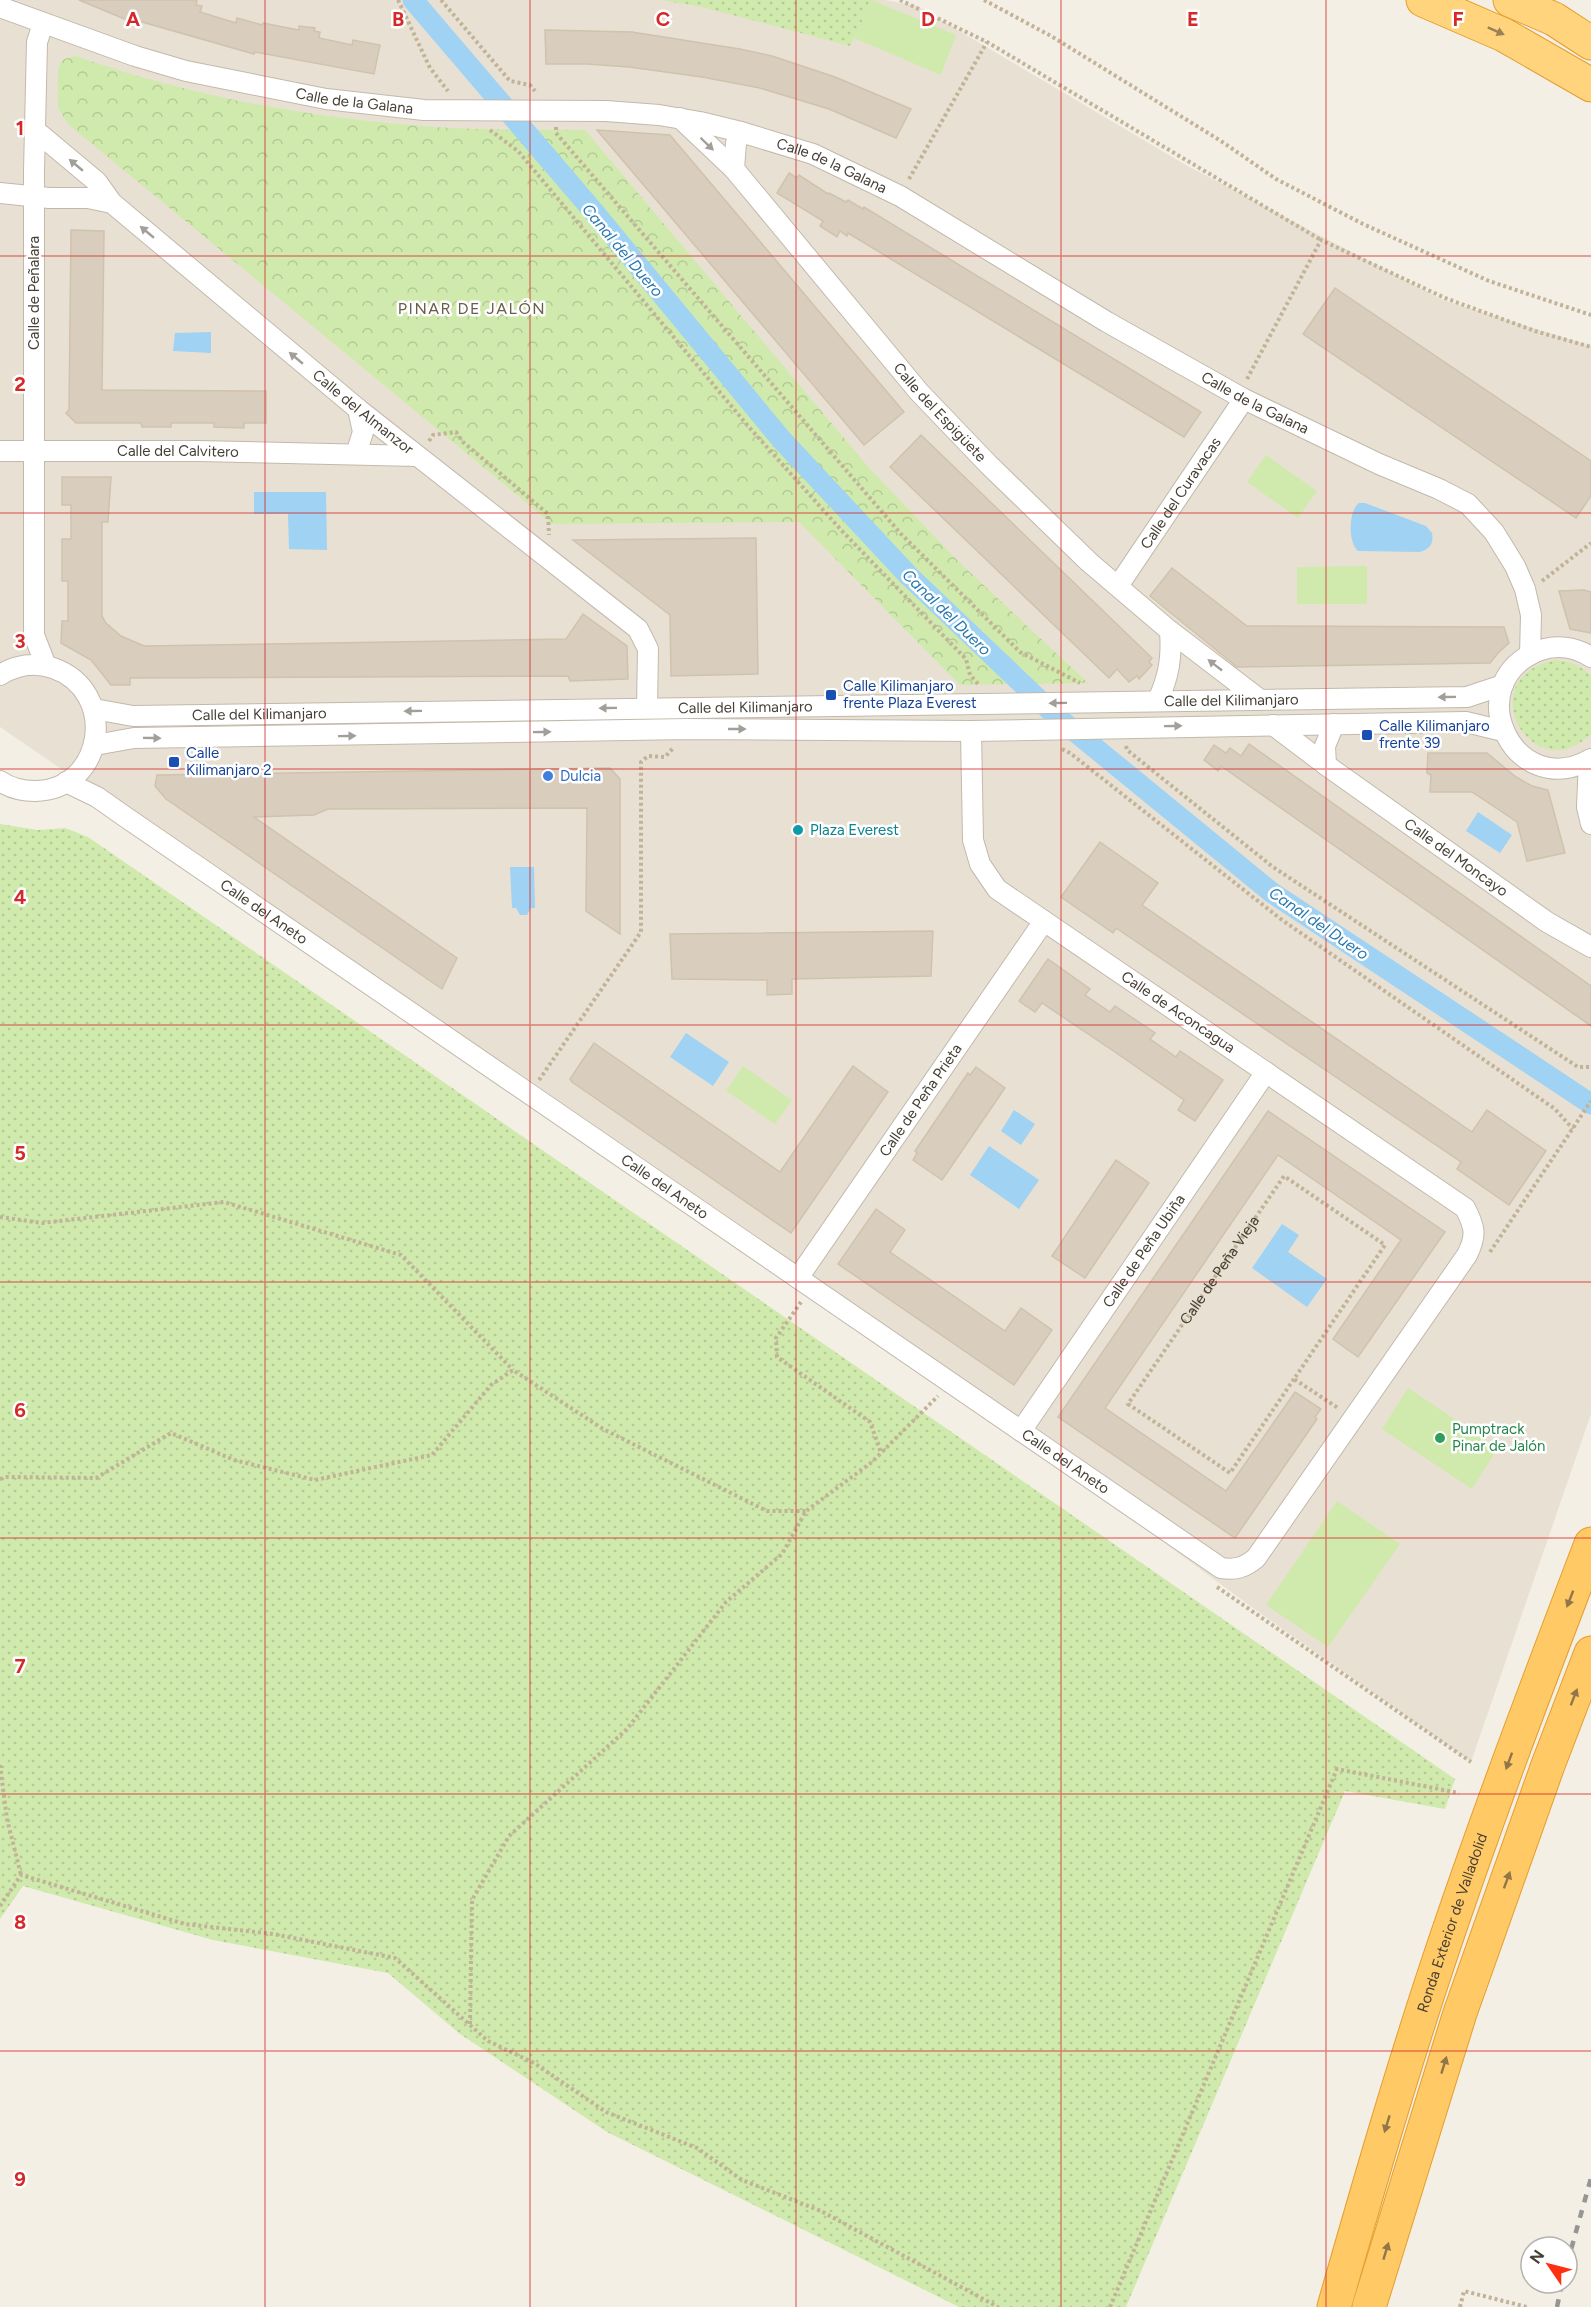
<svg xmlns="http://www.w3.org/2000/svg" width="1591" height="2307" viewBox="0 0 1591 2307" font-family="Figtree,sans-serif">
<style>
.residential{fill:#e8e1d3}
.grass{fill:url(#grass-dots)}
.park{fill:url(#park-crowns)}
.pitch{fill:#cfeaac}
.water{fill:#9fd2f3}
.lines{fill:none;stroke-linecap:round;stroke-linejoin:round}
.canal{stroke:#9fd2f3;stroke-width:21}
.building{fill:#d9cdbd;stroke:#d1c2ad;stroke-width:1.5}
.minor-casing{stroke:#c2b9ab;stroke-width:22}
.trunk-casing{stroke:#e49e2f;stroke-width:35}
.motorway-casing{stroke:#e49e2f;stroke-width:35}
.path{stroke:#c2b298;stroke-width:4;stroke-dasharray:3 3;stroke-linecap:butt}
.minor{stroke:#fff;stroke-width:20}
.trunk{stroke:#ffd47c;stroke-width:33}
.motorway{stroke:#ffc965;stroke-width:33}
.rail{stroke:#959595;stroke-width:4.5;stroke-dasharray:8 8;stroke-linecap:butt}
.oneway{fill:#998255}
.oneway2{fill:#a29f9a}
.oneway3{fill:#907648}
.grid{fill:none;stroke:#d62828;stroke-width:1.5;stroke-opacity:0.55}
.transit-dot{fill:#1a4fb4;stroke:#fff;stroke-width:2}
.shop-dot{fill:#3f7fe0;stroke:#fff;stroke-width:2}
.culture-dot{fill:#0f9aa8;stroke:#fff;stroke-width:2}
.leisure-dot{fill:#2e9e5b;stroke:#fff;stroke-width:2}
.labels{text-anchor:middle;stroke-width:5;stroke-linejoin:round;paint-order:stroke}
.street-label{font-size:15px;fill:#463f35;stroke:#fff}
.transit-label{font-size:15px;fill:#164399;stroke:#fff;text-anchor:start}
.shop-label{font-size:15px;fill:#366cbe;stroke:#fff;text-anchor:start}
.culture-label{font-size:15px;fill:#0d838f;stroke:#fff;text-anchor:start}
.leisure-label{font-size:15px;fill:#27864d;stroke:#fff;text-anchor:start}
.water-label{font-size:16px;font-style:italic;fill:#2879af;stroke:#fff}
.neighbourhood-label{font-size:16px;letter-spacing:1.5px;fill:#6a5d4b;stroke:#fff}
.grid-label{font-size:20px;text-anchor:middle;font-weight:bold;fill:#d62828;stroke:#fff;stroke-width:5;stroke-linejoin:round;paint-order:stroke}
</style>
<defs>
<pattern id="grass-dots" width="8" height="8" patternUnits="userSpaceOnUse" patternTransform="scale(1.5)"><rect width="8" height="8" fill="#cfeaac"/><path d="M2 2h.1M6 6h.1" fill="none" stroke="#b3ca95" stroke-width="1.8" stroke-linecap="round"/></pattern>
<pattern id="park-crowns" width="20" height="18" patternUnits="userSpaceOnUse" patternTransform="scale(1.5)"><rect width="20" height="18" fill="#cfeaac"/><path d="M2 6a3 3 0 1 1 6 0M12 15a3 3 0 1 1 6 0" fill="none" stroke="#b3ca95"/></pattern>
</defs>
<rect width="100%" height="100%" fill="#f3efe5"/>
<!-- residential -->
<polygon class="residential" points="0,0 885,0 917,6 1184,164 1443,300 1591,346 1591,1414 1471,1762 1253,1608 799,1274 0,727"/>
<!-- grass -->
<g class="grass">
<polygon points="661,0 872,0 850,46 702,7"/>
<path d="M1556,660C1571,662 1581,665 1591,676V734C1531,792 1468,676 1556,660Z"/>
<polygon points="0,824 38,830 65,828 88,837 1455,1779 1445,1809 1345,1791 1126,2307 959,2307 607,2132 460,2034 388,1973 213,1940 23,1886 0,1919"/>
</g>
<!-- park -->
<path class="park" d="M76,56C192,97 311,118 434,127C484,130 534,130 585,130L870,469L958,561L1088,683L960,685L799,522L552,524L68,124L58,108V70L60,64L64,59Z"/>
<!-- pitch -->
<g class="pitch">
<polygon points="872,0 956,35 941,75 854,38"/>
<polygon points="1266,455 1317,491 1298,518 1247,482"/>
<polygon points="1367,566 1367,604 1297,604 1297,567"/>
<polygon points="743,1066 792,1100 775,1124 726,1091"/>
<polygon points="1408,1388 1498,1448 1472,1489 1382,1429"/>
<polygon points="1337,1501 1400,1544 1328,1647 1266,1605"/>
</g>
<!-- water -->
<g class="water">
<polygon points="211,332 211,353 173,351 175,333"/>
<polygon points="254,492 326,492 327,550 289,549 288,514 254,514"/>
<path d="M1359,503H1365L1426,526L1432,533C1434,543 1430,549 1420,552L1358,551C1348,543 1348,511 1359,503Z"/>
<polygon points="1478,812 1512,835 1500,853 1466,831"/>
<polygon points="510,867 534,867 535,908 531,908 527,915 520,915 516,908 512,908"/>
<polygon points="686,1033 729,1062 713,1086 670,1057"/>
<polygon points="1014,1110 1035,1124 1021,1145 1001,1131"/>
<polygon points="989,1146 1039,1180 1019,1209 970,1175"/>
<polygon points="1282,1224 1299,1235 1288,1252 1327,1279 1307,1307 1252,1268"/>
</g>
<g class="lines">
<!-- canal -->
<polyline class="canal" points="413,0 594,212 781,439 909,576 1056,716 1271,892 1591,1104"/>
</g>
<!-- building -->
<g class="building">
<polygon points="79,0 197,0 196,5 202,6 200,12 236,23 237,18 262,25 263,23 299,30 299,26 315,28 314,31 320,32 319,38 352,45 353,40 380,45 374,74 255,52 254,54 135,20 134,23"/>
<polygon points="545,30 632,32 740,49 772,56 835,77 911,109 896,138 829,109 760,88 702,77 629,67 587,64 546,64"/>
<polygon points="597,130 670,135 904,412 864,445"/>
<polygon points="789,173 797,178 799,175 828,194 829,193 846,202 848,200 863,209 864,207 1201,412 1184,437 848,233 847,236 840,231 837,237 820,226 823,221 777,193"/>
<polygon points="71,230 104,231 102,390 266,391 266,423 244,423 244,428 214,427 214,423 171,423 171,427 142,427 141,423 76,423 66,413 69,410"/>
<polygon points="1335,288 1591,461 1591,496 1576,518 1303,334"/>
<polygon points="921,435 1152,658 1149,662 1152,665 1139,679 1137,676 1129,682 1117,669 1109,678 890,467"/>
<polygon points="62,477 111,477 108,522 102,522 102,616 106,623 121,636 144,646 566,639 583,614 627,646 628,679 570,681 568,676 130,678 130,685 111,685 91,660 61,643 62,621 68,621 68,581 62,581 62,539 71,539 71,505 62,505"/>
<polygon points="756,538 758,674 671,676 670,615 573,540"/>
<polygon points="1172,568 1247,626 1504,627 1509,643 1499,652 1490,663 1237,667 1150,596"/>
<polygon points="1584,590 1591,592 1591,633 1570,629 1559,591"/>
<polygon points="1249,744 1591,986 1591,1026 1221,766 1218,771 1204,760 1214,745 1226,753 1230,748 1241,756"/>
<polygon points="1428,753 1487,753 1516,777 1532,786 1548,790 1565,853 1527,861 1517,822 1472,792 1430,792 1431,775 1427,773"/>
<polygon points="610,768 620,779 620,934 586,911 587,808 328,809 314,815 254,817 457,958 442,989 166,799 155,786 157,775"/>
<polygon points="1100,842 1158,883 1142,905 1472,1132 1487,1110 1546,1151 1509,1205 1457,1169 1461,1162 1116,928 1113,933 1061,897"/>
<polygon points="933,931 931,976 792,979 792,994 767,995 767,980 672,979 670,934"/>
<polygon points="1048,959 1090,989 1085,995 1110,1012 1115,1006 1155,1033 1150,1039 1176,1057 1180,1051 1223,1080 1195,1121 1178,1110 1184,1100 1112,1050 1042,1003 1035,1012 1019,1001"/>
<polygon points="594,1043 780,1172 853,1066 888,1092 791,1233 572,1082 570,1079"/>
<polygon points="976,1067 1005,1088 942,1180 913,1160 917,1153 915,1151 968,1073 970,1075"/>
<polygon points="1268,1111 1445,1232 1358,1357 1333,1339 1401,1240 1278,1155 1105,1408 1226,1491 1295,1392 1321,1409 1315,1417 1317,1419 1235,1538 1058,1417"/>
<polygon points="1116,1160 1149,1183 1085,1278 1052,1256"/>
<polygon points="876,1209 905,1230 890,1252 980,1314 1005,1331 1021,1308 1052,1330 1014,1385 838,1264"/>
</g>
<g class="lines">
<!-- minor casing -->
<g class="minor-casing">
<g id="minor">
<path id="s2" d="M0,7L135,56L186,71L326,99L424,110L606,111L659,115L700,122L741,132L813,154L900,196L1107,322L1244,399L1379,464L1439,489L1468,504L1494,532L1515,566L1525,589L1531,615L1530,655"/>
<polyline points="43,24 37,42 34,171 34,635 46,666"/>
<polyline points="680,118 734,169"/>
<path id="s3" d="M36,131L97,182L112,203L358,409L638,629L648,649L647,708"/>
<path id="s4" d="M741,132L736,143L734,169L919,392L989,465L1089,562L1170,631L1259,699"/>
<polyline points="0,193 49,198 88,198 112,203"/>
<path id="s5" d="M0,451H198L417,456"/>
<polyline points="356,454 363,432 358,409"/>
<path id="s6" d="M1118,586L1244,399"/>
<path d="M1591,657C1575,647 1556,644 1538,651C1458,684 1514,803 1591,759"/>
<path d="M0,675C16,665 35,662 53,668C119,691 105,790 35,791C23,791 10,788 0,781"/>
<path d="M1158,700C1169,676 1172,657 1170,631"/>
<path id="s7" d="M94,709L133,716L1467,697L1503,685"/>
<path id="s8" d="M1273,725L1326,765L1547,922L1591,947"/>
<polyline points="95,745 134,738 687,729 971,731 1466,722 1503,731"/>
<polyline points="1589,760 1587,807 1591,824"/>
<polyline points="1326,765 1325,746 1334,724"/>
<path id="s9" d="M66,782L97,797L124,816L1221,1568C1236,1570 1244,1568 1256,1558L1467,1255C1477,1235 1475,1227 1465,1208L997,889L980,864L973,840L971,731"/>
<path id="s10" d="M798,1278L1044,921"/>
<path id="s11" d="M1021,1431L1266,1072"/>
</g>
</g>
<!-- trunk casing -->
<g class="trunk-casing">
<g id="trunk">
<polyline points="1423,0 1504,35 1591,85"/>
<polyline points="1510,0 1554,19 1591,43"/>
</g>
</g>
<!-- motorway casing -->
<g class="motorway-casing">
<g id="motorway">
<path id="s12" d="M1334,2307C1367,2192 1400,2077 1438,1963C1485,1822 1538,1683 1591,1544"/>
<polyline points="1369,2307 1460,2013 1548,1765 1591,1653"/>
</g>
</g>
<!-- path -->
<g class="path">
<polyline points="398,0 430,68 448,91"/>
<polyline points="441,0 510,81 530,85 535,91"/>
<polyline points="900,0 987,42 1321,240"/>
<polyline points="984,0 1051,36 1221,141 1276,179 1363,224 1489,281 1591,315"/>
<polyline points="556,127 556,133 901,534 1020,652 1080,683"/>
<polyline points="490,130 518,151 748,426 842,531 966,659 970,675 979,685"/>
<polyline points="909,179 987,42"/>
<polyline points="1247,379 1321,240 1445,298 1535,331 1591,347"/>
<polyline points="429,441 433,435 456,432 463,442 548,514 549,535"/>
<polyline points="1542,581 1591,543"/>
<polyline points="1126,746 1127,750 1273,867 1578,1067 1591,1067"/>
<polyline points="1062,749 1070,753 1282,920 1555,1109 1573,1129"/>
<polyline points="539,1080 641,932 641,762 648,756 665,757 674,747"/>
<polyline points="0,1217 42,1223 224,1202 401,1255 513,1370"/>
<polyline points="1490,1252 1591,1101"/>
<polyline points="801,1302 776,1338 777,1357 870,1422 881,1453"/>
<path id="s1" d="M1294,1379L1230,1473L1128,1404L1284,1176L1385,1245L1294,1379L1338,1408"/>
<polyline points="0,1479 7,1477 96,1478 171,1433 234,1460 315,1480 432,1455 491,1385 513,1370 603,1429 767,1511 806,1511"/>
<polyline points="1217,1587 1471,1762"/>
<polyline points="0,1765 7,1819 21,1875"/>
<polyline points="0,1906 21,1875 185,1924 273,1934 395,1958 488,2041 534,2063 606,2112 697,2148 742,2180 821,2211 998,2307"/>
<polyline points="470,2024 472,1900 509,1836 627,1729 726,1602 782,1554 806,1511 872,1462 938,1396"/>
<polyline points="1110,2307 1337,1769 1459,1793"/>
<polyline points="1460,2307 1464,2291 1527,2307"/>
</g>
<!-- minor -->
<use href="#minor" class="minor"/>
<!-- trunk -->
<use href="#trunk" class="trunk"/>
<!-- motorway -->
<use href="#motorway" class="motorway"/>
<!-- rail -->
<g class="rail">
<polyline points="1567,2264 1591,2178"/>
<polyline points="1557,2307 1562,2283"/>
</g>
</g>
<!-- one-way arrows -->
<defs><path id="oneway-solid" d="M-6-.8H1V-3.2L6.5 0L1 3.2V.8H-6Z" transform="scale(1.5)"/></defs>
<use class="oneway" href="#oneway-solid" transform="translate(1496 31) rotate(24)"/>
<g class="oneway2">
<use href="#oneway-solid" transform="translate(707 144) rotate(44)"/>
<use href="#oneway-solid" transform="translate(76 165) rotate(-140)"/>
<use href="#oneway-solid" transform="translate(147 232) rotate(-140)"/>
<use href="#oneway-solid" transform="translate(296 358) rotate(-140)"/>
<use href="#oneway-solid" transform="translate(1215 665) rotate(-142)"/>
<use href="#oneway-solid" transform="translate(1447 697) rotate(179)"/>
<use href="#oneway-solid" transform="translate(1058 703) rotate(179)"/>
<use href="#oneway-solid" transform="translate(608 708) rotate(179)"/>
<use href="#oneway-solid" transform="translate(413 711) rotate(179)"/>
<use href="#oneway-solid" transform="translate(1173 726) rotate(-1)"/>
<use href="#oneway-solid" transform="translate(737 729)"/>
<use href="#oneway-solid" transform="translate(542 732) rotate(-1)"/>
<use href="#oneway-solid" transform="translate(347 736) rotate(-1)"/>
<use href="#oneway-solid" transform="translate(152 738) rotate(1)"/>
</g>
<g class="oneway3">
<use href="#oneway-solid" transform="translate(1570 1599) rotate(111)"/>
<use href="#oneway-solid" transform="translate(1574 1697) rotate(-69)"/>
<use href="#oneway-solid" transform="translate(1509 1761) rotate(110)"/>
<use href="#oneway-solid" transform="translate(1507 1880) rotate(-70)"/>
<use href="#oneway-solid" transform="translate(1444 2065) rotate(-73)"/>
<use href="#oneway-solid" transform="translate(1387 2124) rotate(107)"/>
<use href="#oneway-solid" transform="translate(1386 2251) rotate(-73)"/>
</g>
<!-- grid -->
<path class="grid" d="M265,0V2307M530,0V2307M796,0V2307M1061,0V2307M1326,0V2307M0,256H1591M0,513H1591M0,769H1591M0,1025H1591M0,1282H1591M0,1538H1591M0,1794H1591M0,2051H1591"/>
<!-- markers -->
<g class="transit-dot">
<rect x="825" y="689" width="12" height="12" rx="3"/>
<rect x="1361" y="729" width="12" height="12" rx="3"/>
<rect x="168" y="756" width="12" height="12" rx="3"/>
</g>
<circle class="shop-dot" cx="548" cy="776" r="6"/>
<circle class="culture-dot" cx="798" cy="830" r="6"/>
<circle class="leisure-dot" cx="1440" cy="1438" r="6"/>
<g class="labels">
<!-- street labels -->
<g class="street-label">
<text dy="5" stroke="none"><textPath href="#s2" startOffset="368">Calle de la Galana</textPath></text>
<text dy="5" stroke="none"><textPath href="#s2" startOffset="854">Calle de la Galana</textPath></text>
<text transform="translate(34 293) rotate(-90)" y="5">Calle de Peñalara</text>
<text dy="5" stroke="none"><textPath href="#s2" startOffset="1340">Calle de la Galana</textPath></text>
<text dy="5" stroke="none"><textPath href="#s3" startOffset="432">Calle del Almanzor</textPath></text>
<text dy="5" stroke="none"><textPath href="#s4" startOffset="357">Calle del Espigüete</textPath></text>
<text dy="5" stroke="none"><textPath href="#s5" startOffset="178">Calle del Calvitero</textPath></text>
<text dy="5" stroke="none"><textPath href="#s6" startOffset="112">Calle del Curavacas</textPath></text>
<text dy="5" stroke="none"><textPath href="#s7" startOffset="1138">Calle del Kilimanjaro</textPath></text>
<text dy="5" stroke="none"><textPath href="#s7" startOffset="652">Calle del Kilimanjaro</textPath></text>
<text dy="5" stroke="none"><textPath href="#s7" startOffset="166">Calle del Kilimanjaro</textPath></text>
<text dy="5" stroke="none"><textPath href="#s8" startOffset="226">Calle del Moncayo</textPath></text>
<text dy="5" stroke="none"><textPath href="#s9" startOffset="237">Calle del Aneto</textPath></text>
<text transform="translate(1178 1012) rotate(34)" y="5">Calle de Aconcagua</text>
<text dy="5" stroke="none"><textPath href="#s10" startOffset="216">Calle de Peña Prieta</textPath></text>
<text dy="5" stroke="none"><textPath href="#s9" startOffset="723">Calle del Aneto</textPath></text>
<text dy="5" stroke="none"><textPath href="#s11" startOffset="218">Calle de Peña Ubiña</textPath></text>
<text dy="5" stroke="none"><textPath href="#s1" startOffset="399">Calle de Peña Vieja</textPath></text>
<text dy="5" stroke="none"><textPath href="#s9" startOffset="1209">Calle del Aneto</textPath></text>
<text dy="5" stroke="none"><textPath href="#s12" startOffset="402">Ronda Exterior de Valladolid</textPath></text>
</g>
<!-- transit labels -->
<g class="transit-label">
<text x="843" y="691">Calle Kilimanjaro<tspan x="843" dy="17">frente Plaza Everest</tspan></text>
<text x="1379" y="731">Calle Kilimanjaro<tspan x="1379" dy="17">frente 39</tspan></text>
<text x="186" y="758">Calle<tspan x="186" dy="17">Kilimanjaro 2</tspan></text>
</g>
<!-- shop labels -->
<g class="shop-label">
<text x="560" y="781">Dulcia</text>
</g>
<!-- culture labels -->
<g class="culture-label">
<text x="810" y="835">Plaza Everest</text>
</g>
<!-- leisure labels -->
<g class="leisure-label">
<text x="1452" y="1434">Pumptrack<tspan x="1452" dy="17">Pinar de Jalón</tspan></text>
</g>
<!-- water labels -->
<g class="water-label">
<text transform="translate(623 250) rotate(50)" y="6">Canal del Duero</text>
<text transform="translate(947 612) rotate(44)" y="6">Canal del Duero</text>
<text transform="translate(1319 923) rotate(34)" y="6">Canal del Duero</text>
</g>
<!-- neighbourhood labels -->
<g class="neighbourhood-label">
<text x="472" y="314">PINAR DE JALÓN</text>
</g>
</g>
<g class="grid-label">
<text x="133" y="26">A</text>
<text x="398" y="26">B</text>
<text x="663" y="26">C</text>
<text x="928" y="26">D</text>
<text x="1193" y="26">E</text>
<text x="1458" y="26">F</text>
<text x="20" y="135">1</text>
<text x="20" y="391">2</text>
<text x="20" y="648">3</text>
<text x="20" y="904">4</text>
<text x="20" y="1160">5</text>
<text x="20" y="1417">6</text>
<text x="20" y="1673">7</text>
<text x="20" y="1929">8</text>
<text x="20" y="2186">9</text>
</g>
<!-- north arrow -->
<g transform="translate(1549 2265) rotate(305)"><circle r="28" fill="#ffffff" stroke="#b5b2ae" stroke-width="1.5"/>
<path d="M0-4.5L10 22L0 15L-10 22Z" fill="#ff3011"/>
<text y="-9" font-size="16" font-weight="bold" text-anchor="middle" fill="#463f35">N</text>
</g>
</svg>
